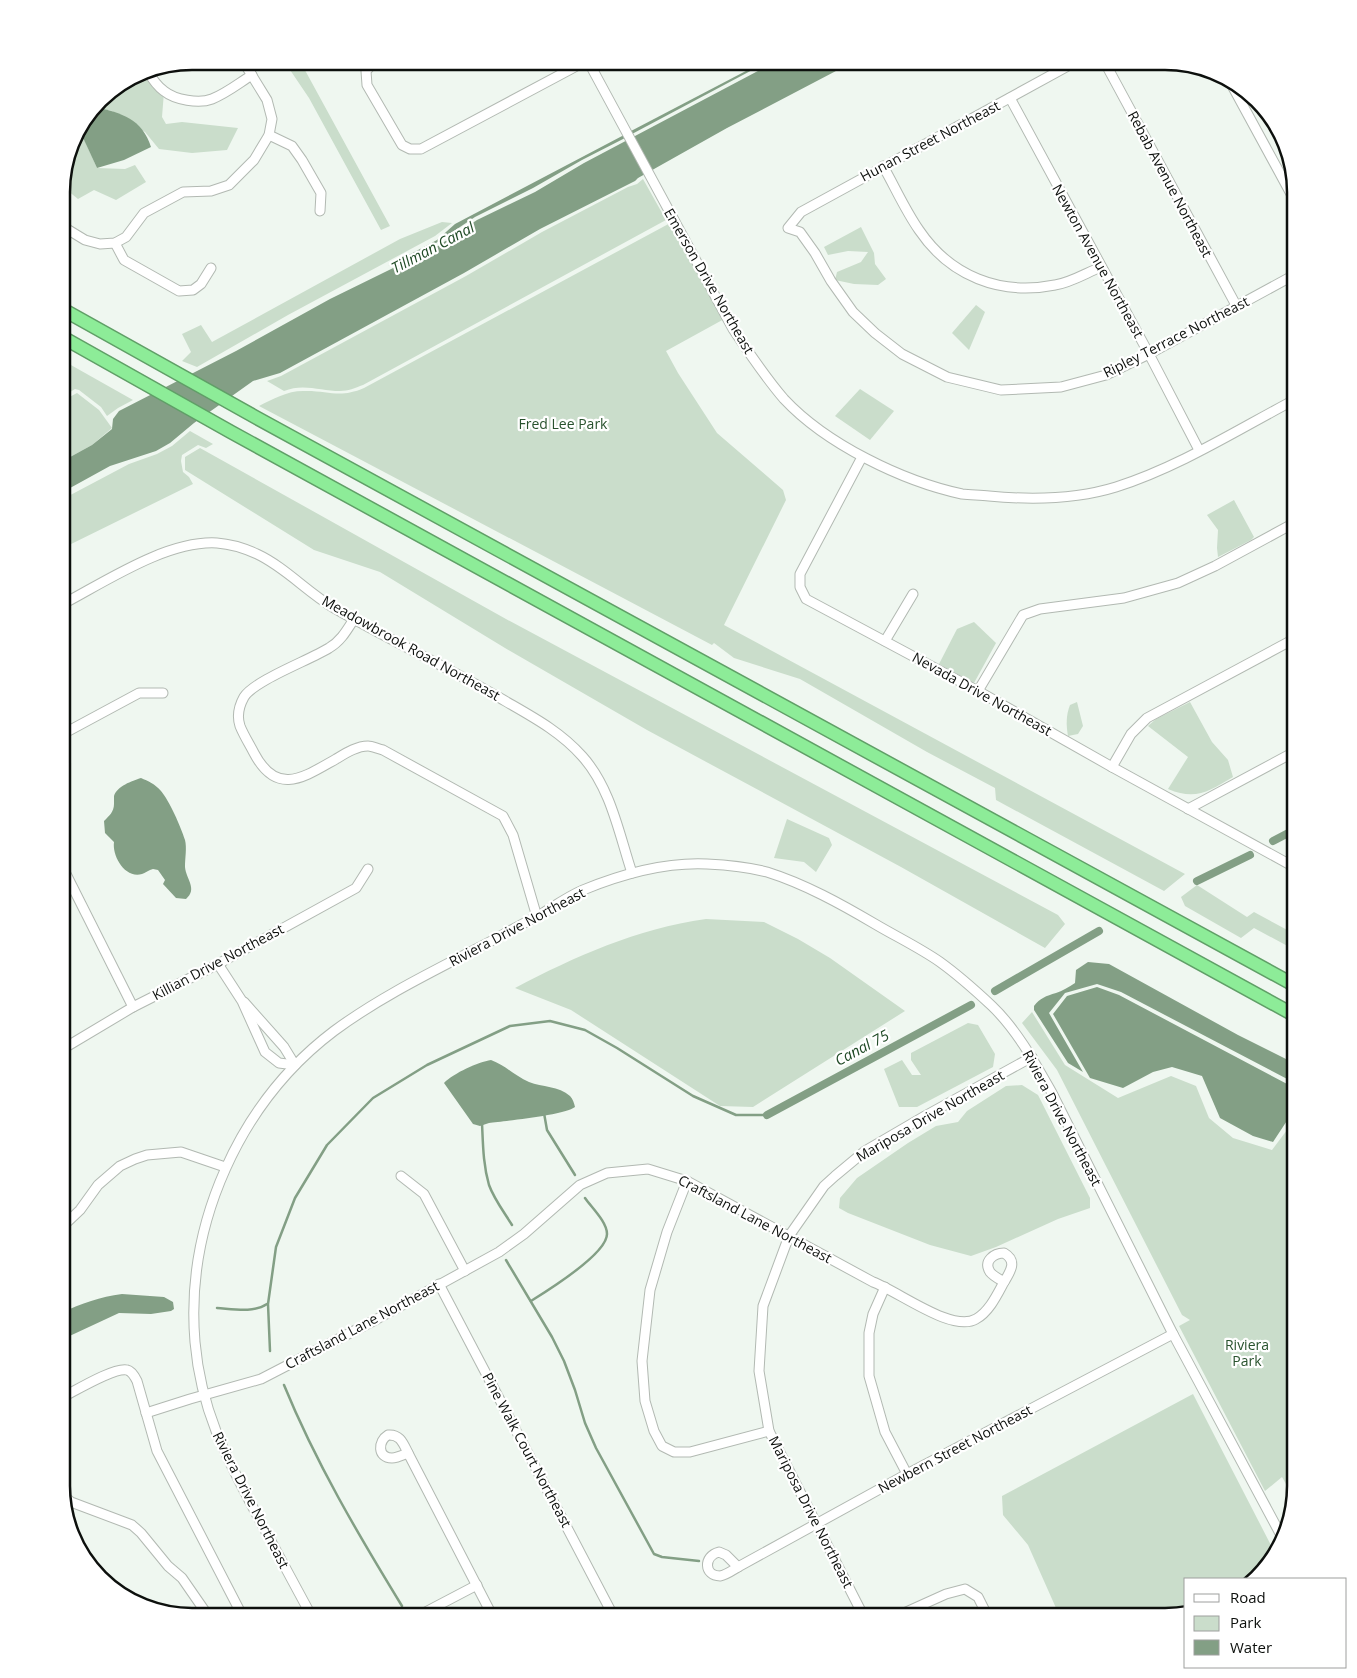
<svg xmlns="http://www.w3.org/2000/svg" width="1357" height="1678" viewBox="0 0 1357 1678" font-family="'Open Sans',sans-serif">
<style>
.green{fill:#caddcb}
.water{fill:#839f85}
.lines{fill:none;stroke-linecap:round;stroke-linejoin:round}
.stream{stroke:#839f85;stroke-width:2.5}
.canal{stroke:#839f85;stroke-width:8}
.minor-casing{stroke:#b2b9b2;stroke-width:11}
.highway-casing{stroke:#609f67;stroke-width:15}
.minor{stroke:#fff;stroke-width:9}
.highway{stroke:#8dec98;stroke-width:12}
.labels{text-anchor:middle;stroke-width:4.5;stroke-linejoin:round;paint-order:stroke}
.street-label{font-size:14px;fill:#0d100d;stroke:#fff}
.park-label{font-size:14px;fill:#28522d;stroke:#fff}
.water-label{font-size:15px;font-style:italic;fill:#204b26;stroke:#fff}
.rim{fill:none;stroke:#0d100d;stroke-width:2.5}
</style>
<rect width="100%" height="100%" fill="#eff7f0"/>
<!-- green -->
<g class="green">
<polygon points="284,61 300,61 390,226 381,230 309,98"/>
<polygon points="141,72 164,92 162,117 166,124 182,122 238,128 227,150 192,153 159,149 145,132 112,111 95,107 105,94"/>
<polygon points="79,128 97,168 125,169 135,165 146,182 116,200 94,190 78,199 62,186 75,134"/>
<path d="M643,179L666,220L363,385C355,388 348,391 340,391C321,391 303,383 284,391L267,381L281,376L466,276L542,232L628,187L637,184Z"/>
<path d="M674,221L726,318L666,351L678,373L717,433L783,490L786,500L724,625L1185,874L1164,891L996,800L995,788L927,752L800,679L734,658L714,643L712,645L259,406C273,399 287,391 303,391C328,390 339,399 364,388Z"/>
<polygon points="442,222 452,223 435,236 288,315 197,367 182,361 191,352 182,334 201,325 212,342 400,239"/>
<polygon points="861,227 874,253 875,264 886,279 878,285 854,284 835,280 837,272 861,262 868,252 848,251 828,255 824,247"/>
<polygon points="976,305 985,312 969,350 952,333"/>
<polygon points="62,360 133,400 118,408 107,416 101,407 79,390 75,389 62,397"/>
<polygon points="860,389 894,411 870,440 835,416"/>
<polygon points="77,393 99,410 112,428 92,445 61,462 62,401"/>
<polygon points="190,431 213,444 206,448 198,445 182,455 181,461 183,472 189,477 193,484 61,549 61,500 129,464 157,454 172,446"/>
<polygon points="200,448 506,619 1058,915 1065,924 1045,948 901,867 647,730 505,648 380,572 314,550 185,470 185,457"/>
<polygon points="1234,500 1254,537 1251,540 1218,557 1217,548 1218,530 1207,515"/>
<polygon points="974,622 996,643 974,683 939,664 957,629"/>
<path d="M1077,702L1083,726L1078,734L1068,736C1066,725 1066,715 1070,705Z"/>
<path d="M1190,702L1212,742L1228,760L1233,777C1209,791 1196,801 1168,789L1188,757L1148,726L1156,719Z"/>
<polygon points="787,819 829,838 832,845 816,872 804,862 774,858"/>
<polygon points="1197,885 1247,917 1254,912 1291,932 1291,921 1296,904 1296,962 1293,949 1254,928 1241,938 1185,906 1181,897"/>
<path d="M706,919L764,922L798,939L830,958L905,1011L753,1107L720,1106L571,1010L515,988C576,956 636,929 706,919Z"/>
<polygon points="1032,1012 1065,1065 1118,1098 1171,1076 1196,1086 1209,1118 1233,1138 1272,1150 1296,1118 1295,1488 1290,1491 1282,1477 1265,1491 1179,1326 1190,1320 1182,1315 1057,1070 1022,1023"/>
<polygon points="968,1023 978,1025 995,1054 993,1067 917,1107 899,1107 884,1069 902,1060 912,1075 921,1075 911,1060 911,1053"/>
<polygon points="1022,1085 1038,1095 1090,1198 1090,1208 1058,1219 996,1247 971,1256 930,1245 848,1213 839,1208 840,1198 857,1178 908,1143 936,1126 958,1122 967,1111 1006,1086"/>
<polygon points="1193,1394 1275,1553 1251,1579 1186,1579 1186,1611 1166,1617 1060,1617 1028,1545 1003,1515 1002,1496"/>
</g>
<!-- water -->
<g class="water">
<polygon points="765,61 769,61 632,134 631,131"/>
<polygon points="777,61 855,61 727,128 638,178 635,181 540,229 464,273 280,373 253,381 194,423 170,443 156,451 110,466 61,493 61,462 92,445 112,429 113,419 119,411 236,351 330,299 438,246 477,220 535,192 584,163"/>
<path d="M95,107C122,113 142,119 151,147L124,160L97,168L79,129Z"/>
<polygon points="624,135 625,138 582,160 533,188 475,217 436,243 388,266 437,240 455,224"/>
<path d="M141,778C148,781 155,784 161,791C169,800 181,827 185,840C187,848 185,858 185,867C186,879 198,889 186,899L176,898L163,884L165,880L158,870L153,869C149,870 145,873 142,874C125,879 112,856 114,842L105,833L104,821C109,816 114,812 114,804C114,802 114,799 114,796C117,786 132,781 141,778Z"/>
<path d="M1088,962L1109,964L1238,1035L1296,1064V1089L1291,1081L1121,992L1097,984L1065,993L1049,1013L1083,1072L1068,1063L1034,1010V1006C1040,998 1046,996 1056,993C1062,991 1069,987 1075,983L1076,970Z"/>
<polygon points="1097,987 1119,995 1289,1085 1296,1095 1296,1107 1273,1142 1253,1136 1220,1118 1202,1076 1172,1067 1153,1072 1123,1088 1090,1078 1053,1014 1067,996"/>
<path d="M491,1060C505,1065 515,1076 529,1082C542,1087 559,1086 570,1096C573,1099 574,1103 575,1107C565,1115 505,1121 489,1123L480,1126L473,1124L444,1083C454,1073 478,1062 491,1060Z"/>
<path d="M122,1294L164,1297L173,1302L174,1309L171,1311L151,1314L119,1313L61,1340V1313C82,1303 100,1297 122,1294Z"/>
</g>
<g class="lines">
<!-- stream -->
<g class="stream">
<polyline points="544,1113 547,1130 575,1175"/>
<path d="M482,1123C483,1144 483,1164 489,1185C494,1199 504,1212 512,1225"/>
<polyline points="506,1260 552,1337 564,1361 575,1390 585,1423 596,1448 654,1554 662,1557 699,1561"/>
<path d="M531,1301C547,1291 607,1254 607,1234C607,1222 592,1208 585,1198"/>
<path d="M217,1308C233,1309 254,1313 267,1304"/>
<polyline points="270,1351 268,1304 276,1247 295,1198 327,1145 373,1098 427,1065 510,1026 550,1021 585,1030 617,1048 693,1096 736,1115 767,1115"/>
<path d="M284,1385C316,1463 358,1534 402,1606"/>
</g>
<!-- canal -->
<g class="canal">
<polyline points="1273,841 1296,829"/>
<polyline points="1197,881 1250,855"/>
<polyline points="995,991 1099,931"/>
<polyline points="767,1115 971,1005"/>
</g>
<!-- minor casing -->
<g class="minor-casing">
<g id="minor">
<polyline points="375,61 366,71 367,85 402,145 410,149 421,149 586,61"/>
<path d="M588,61L733,329C749,353 765,377 784,399C826,444 902,481 962,494C971,495 980,495 989,496C1031,500 1074,500 1116,487C1179,467 1237,430 1296,399"/>
<polyline points="1077,61 801,212 788,228 800,232 815,253 831,281 853,312 875,333 902,354 947,377 1001,390 1061,387 1106,375 1149,354 1296,274"/>
<polyline points="1104,61 1237,307"/>
<path d="M147,70C151,77 157,86 164,91C175,100 199,104 212,99C227,93 239,83 252,75"/>
<polyline points="1228,78 1296,203"/>
<polyline points="1010,98 1149,354 1199,450"/>
<polyline points="269,135 292,146 302,160 321,193 320,211"/>
<path d="M883,166C895,187 905,210 919,230C950,276 1000,296 1055,285C1070,283 1086,273 1101,267"/>
<polyline points="62,226 85,240 100,244 115,243 126,237 144,213 183,192 211,191 229,185 254,160 269,135 272,119 267,100 243,61"/>
<polyline points="115,243 124,260 179,291 193,290 201,284 211,268"/>
<polyline points="862,457 800,574 800,587 806,599 978,691 1112,767 1296,868"/>
<path d="M61,605C105,582 167,540 217,543C231,544 244,548 257,554C285,567 307,592 334,608C388,639 445,666 500,698C529,715 559,730 582,756C611,788 619,834 632,873"/>
<path d="M354,619C347,630 341,641 329,648C310,660 255,680 244,697C239,706 237,717 240,726C244,736 250,745 254,753C277,797 304,777 336,759C346,753 357,746 368,746C372,746 378,749 383,750L503,816L513,835L537,917"/>
<polyline points="885,641 913,594"/>
<polyline points="978,691 1023,615 1040,609 1124,598 1178,583 1215,566 1296,522"/>
<polyline points="61,735 139,693 163,693"/>
<polyline points="1112,767 1131,734 1147,718 1296,638"/>
<polyline points="1188,809 1296,751"/>
<polyline points="61,864 133,1007"/>
<polyline points="218,964 242,1001 265,1052 279,1063 295,1065"/>
<polyline points="244,1002 284,1047 295,1065"/>
<polyline points="61,1050 133,1007 218,964 356,888 368,869"/>
<polyline points="401,1176 424,1194 465,1271"/>
<polyline points="687,1181 667,1232 650,1290 642,1361 645,1401 654,1431 662,1446 674,1452 690,1452 769,1431"/>
<polyline points="61,1228 80,1210 98,1185 120,1166 135,1159 147,1155 181,1152 225,1167"/>
<path d="M1004,1253C1018,1261 1010,1272 1004,1282C999,1279 993,1276 990,1272C983,1261 994,1253 1004,1253Z"/>
<polyline points="439,1284 614,1617"/>
<polyline points="885,1287 873,1314 869,1333 869,1376 885,1432 907,1474"/>
<path d="M61,1398C75,1391 114,1367 127,1370C132,1371 135,1377 137,1381L157,1451L243,1617"/>
<path d="M146,1413L190,1399L261,1379L377,1319L499,1252L524,1234L580,1185L607,1173L648,1169L687,1181L873,1282C898,1291 952,1333 976,1319C989,1312 997,1295 1004,1282"/>
<path d="M388,1435C400,1434 403,1443 408,1453C403,1455 397,1458 392,1458C377,1458 378,1441 388,1435Z"/>
<polyline points="408,1453 493,1617"/>
<polyline points="64,1496 71,1502 132,1525 141,1533 168,1566 182,1578 209,1617"/>
<path d="M719,1552L726,1555L738,1567C733,1570 726,1575 720,1576C704,1576 703,1556 719,1552Z"/>
<polyline points="738,1567 907,1474 1173,1334"/>
<path d="M312,1617C294,1584 276,1550 258,1517C226,1457 201,1411 195,1342C185,1224 240,1102 334,1031C384,994 442,967 497,938C513,929 528,921 543,913C556,905 569,896 583,890C622,874 665,862 707,864C727,865 748,867 767,872C805,884 841,904 875,924C897,937 920,948 940,962C958,975 976,991 992,1006C1017,1030 1035,1063 1052,1093L1173,1334L1283,1539"/>
<polyline points="416,1617 477,1585"/>
<polyline points="864,1617 769,1431 759,1371 763,1306 789,1236 824,1186 835,1176 865,1151 925,1116 1032,1057"/>
<polyline points="895,1617 946,1594 965,1589 978,1597 988,1617"/>
</g>
</g>
<!-- highway casing -->
<g class="highway-casing">
<g id="highway">
<polyline points="62,309 257,418 1296,986"/>
<polyline points="62,337 231,432 1296,1016"/>
</g>
</g>
<!-- minor -->
<use href="#minor" class="minor"/>
<!-- highway -->
<use href="#highway" class="highway"/>
</g>
<g class="labels">
<!-- street labels -->
<g class="street-label">
<text transform="translate(930 141) rotate(-28)" y="5">Hunan Street Northeast</text>
<text transform="translate(1170 184) rotate(62)" y="5">Rebab Avenue Northeast</text>
<text transform="translate(1098 261) rotate(61)" y="5">Newton Avenue Northeast</text>
<text transform="translate(709 281) rotate(60)" y="5">Emerson Drive Northeast</text>
<text transform="translate(1176 337) rotate(-27)" y="5">Ripley Terrace Northeast</text>
<text transform="translate(411 648) rotate(29)" y="5">Meadowbrook Road Northeast</text>
<text transform="translate(982 694) rotate(29)" y="5">Nevada Drive Northeast</text>
<text transform="translate(517 927) rotate(-28)" y="5">Riviera Drive Northeast</text>
<text transform="translate(218 962) rotate(-28)" y="5">Killian Drive Northeast</text>
<text transform="translate(930 1116) rotate(-30)" y="5">Mariposa Drive Northeast</text>
<text transform="translate(1062 1118) rotate(62)" y="5">Riviera Drive Northeast</text>
<text transform="translate(755 1219) rotate(28)" y="5">Craftsland Lane Northeast</text>
<text transform="translate(362 1325) rotate(-28)" y="5">Craftsland Lane Northeast</text>
<text transform="translate(955 1449) rotate(-28)" y="5">Newbern Street Northeast</text>
<text transform="translate(527 1450) rotate(62)" y="5">Pine Walk Court Northeast</text>
<text transform="translate(251 1500) rotate(63)" y="5">Riviera Drive Northeast</text>
<text transform="translate(811 1512) rotate(63)" y="5">Mariposa Drive Northeast</text>
</g>
<!-- park labels -->
<g class="park-label">
<text x="563" y="429">Fred Lee Park</text>
<text x="1247" y="1350">Riviera<tspan x="1247" dy="16">Park</tspan></text>
</g>
<!-- water labels -->
<g class="water-label">
<text transform="translate(433 248) rotate(-28)" y="5">Tillman Canal</text>
<text transform="translate(862 1048) rotate(-28)" y="5">Canal 75</text>
</g>
</g>
<!-- crop -->
<path d="M0 0H1357V1678H0ZM192 70H1165A122 122 0 0 1 1287 192V1486A122 122 0 0 1 1165 1608H192A122 122 0 0 1 70 1486V192A122 122 0 0 1 192 70Z" fill="#fff" fill-rule="evenodd"/>
<path class="rim" d="M192 70H1165A122 122 0 0 1 1287 192V1486A122 122 0 0 1 1165 1608H192A122 122 0 0 1 70 1486V192A122 122 0 0 1 192 70Z"/>
<!-- legend -->
<rect x="1184" y="1578" width="162" height="90" fill="#ffffff" stroke="#9e9f9e"/>
<rect x="1194" y="1594" width="25" height="8" fill="#ffffff" stroke="#9e9f9e"/>
<text x="1230" y="1603" font-size="15" fill="#0d100d">Road</text>
<rect x="1194" y="1616" width="25" height="15" fill="#caddcb" stroke="#9e9f9e"/>
<text x="1230" y="1628" font-size="15" fill="#0d100d">Park</text>
<rect x="1194" y="1640" width="25" height="15" fill="#839f85" stroke="#9e9f9e"/>
<text x="1230" y="1653" font-size="15" fill="#0d100d">Water</text>
</svg>
